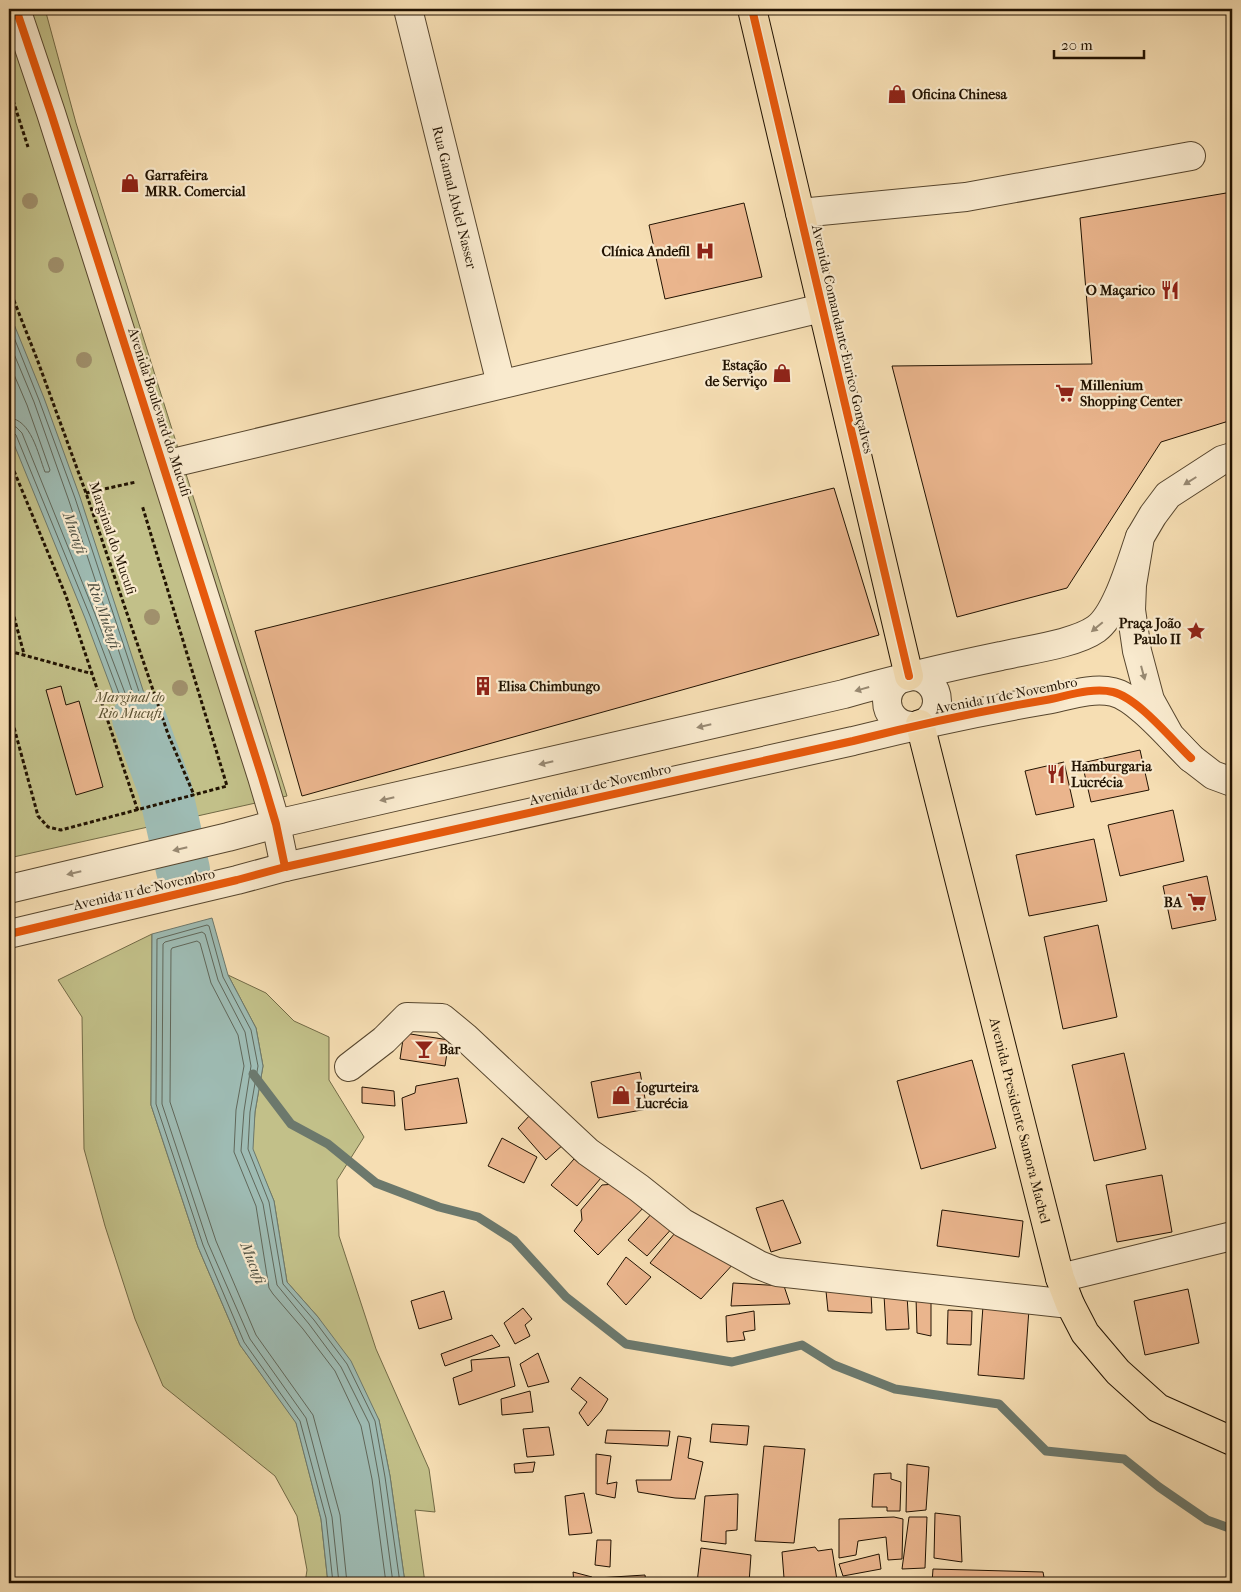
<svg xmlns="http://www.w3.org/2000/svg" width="1241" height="1592" viewBox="0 0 1241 1592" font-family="'IM FELL French Canon',serif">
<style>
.green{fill:#c2c089;stroke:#726a46}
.water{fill:#9ebbb3;stroke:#6c786c}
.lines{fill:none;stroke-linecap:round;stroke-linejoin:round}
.shore{stroke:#60675a;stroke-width:1}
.stream{stroke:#6c786c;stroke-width:9}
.river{stroke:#9ebbb3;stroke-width:54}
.building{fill:#eab58d;stroke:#221302}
.minor-casing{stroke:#57462e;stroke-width:30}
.major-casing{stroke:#221302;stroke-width:30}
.path{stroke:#221302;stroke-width:3;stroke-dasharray:4 2.5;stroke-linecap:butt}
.minor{stroke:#f9eace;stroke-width:28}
.major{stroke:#f6deb3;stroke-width:28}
.cycleway-casing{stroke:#f9eace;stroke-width:11}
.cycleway{stroke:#e8590c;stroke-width:8}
.tree{fill:#a0906c}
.oneway{fill:#988972}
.labels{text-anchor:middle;stroke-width:4.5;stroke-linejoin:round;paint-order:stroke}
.poi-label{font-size:14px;font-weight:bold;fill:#221302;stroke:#f9eace;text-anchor:start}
.street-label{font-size:14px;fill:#221302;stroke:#f9eace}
.park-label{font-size:14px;font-style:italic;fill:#5a5031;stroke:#f9eace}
.water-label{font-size:15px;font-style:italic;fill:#4d4e40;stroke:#f9eace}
</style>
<rect width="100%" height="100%" fill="#f6deb3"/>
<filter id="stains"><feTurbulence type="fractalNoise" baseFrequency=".004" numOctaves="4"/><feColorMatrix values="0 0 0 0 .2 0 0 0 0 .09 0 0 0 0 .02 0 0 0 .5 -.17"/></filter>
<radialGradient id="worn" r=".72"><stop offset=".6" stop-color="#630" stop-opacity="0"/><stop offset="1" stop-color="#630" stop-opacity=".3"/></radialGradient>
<!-- green -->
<g class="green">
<polygon points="9,9 45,9 76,123 287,796 9,858"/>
<polygon points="152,934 151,1105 198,1247 240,1345 296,1422 321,1519 328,1583 305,1583 307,1570 297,1516 275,1476 163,1386 135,1319 105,1226 84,1149 82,1017 58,980"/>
<polygon points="228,975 266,993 294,1021 329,1037 329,1080 364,1137 337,1180 339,1236 376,1349 429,1469 435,1512 415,1510 425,1583 405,1583 390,1476 379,1420 318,1317 287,1282 274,1201 252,1149 255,1112 263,1066 256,1028"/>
</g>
<!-- water -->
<g class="water">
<polygon points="9,312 44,398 80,497 156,730 181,788 165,789 152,797 85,618 9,432"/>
<polygon points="212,918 228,975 256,1028 263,1066 255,1112 253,1149 274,1201 287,1282 318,1317 351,1361 379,1420 390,1476 405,1583 328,1583 321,1519 296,1423 240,1345 198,1247 151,1105 152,934"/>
</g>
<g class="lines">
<!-- shore -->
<g class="shore">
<polyline points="9,325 39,400 75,498 152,731 172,780 171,783 164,784 156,788 154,787 90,616 16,435 13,432 9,432"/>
<polyline points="9,342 34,402 69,501 146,733 163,775 162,778 159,779 157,777 95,614 22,433 16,427 9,425"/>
<path d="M9,363L27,405L50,470L49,472H45C38,454 31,419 9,418"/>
<polyline points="333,1583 326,1518 300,1421 244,1342 203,1245 156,1104 157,939 207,925 209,926 223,977 251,1030 258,1066 250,1112 248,1149 269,1202 283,1284 314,1320 347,1364 375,1421 385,1477 400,1583"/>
<polyline points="339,1583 332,1517 306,1418 250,1339 208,1243 162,1104 163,944 165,942 202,932 205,934 218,980 245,1032 251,1066 244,1111 241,1151 263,1204 277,1285 309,1324 341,1367 369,1423 379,1478 393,1583"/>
<polyline points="347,1583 340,1515 313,1415 256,1335 216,1241 170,1102 171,950 172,948 197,941 200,943 211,983 238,1035 244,1066 236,1110 234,1152 256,1206 269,1288 273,1294 303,1329 335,1371 361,1426 372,1479 386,1583"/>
</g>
<!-- stream -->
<polyline class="stream" points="253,1074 291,1124 328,1144 376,1183 439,1207 478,1217 514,1240 566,1297 626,1344 732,1362 802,1345 834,1365 895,1389 999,1404 1046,1451 1124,1459 1159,1487 1207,1520 1232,1529"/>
<!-- river -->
<polyline class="river" points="139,718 165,789 183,870"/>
</g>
<!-- building -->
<g class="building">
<polygon points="1232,192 1232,420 1161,442 1067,588 957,617 892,366 1092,364 1080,218"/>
<polygon points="744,203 762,277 665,299 649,225"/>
<polygon points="834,488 879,635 302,796 255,631"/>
<polygon points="61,686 66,705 79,701 103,787 76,795 46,690"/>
<polygon points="1140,750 1149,790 1091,802 1082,763"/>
<polygon points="1064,762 1074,807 1036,815 1025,771"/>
<polygon points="1173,810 1184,861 1120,876 1108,825"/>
<polygon points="1094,839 1107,901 1029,916 1016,855"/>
<polygon points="1207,876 1216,920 1172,929 1163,886"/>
<polygon points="1098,925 1117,1017 1063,1029 1044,937"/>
<polygon points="404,1033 449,1040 445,1066 400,1059"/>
<polygon points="1124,1053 1146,1149 1094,1161 1072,1065"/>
<polygon points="972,1060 996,1148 921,1169 897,1081"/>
<polygon points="640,1072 647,1109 598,1118 591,1082"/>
<polygon points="458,1078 467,1123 405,1130 402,1098 415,1093 416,1086"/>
<polygon points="362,1087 394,1091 395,1106 362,1103"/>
<polygon points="531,1114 564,1144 546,1160 518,1128"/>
<polygon points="502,1138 537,1157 524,1183 488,1166"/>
<polygon points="574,1159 601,1178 577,1206 551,1185"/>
<polygon points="1162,1175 1172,1232 1117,1242 1106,1185"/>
<polygon points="615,1184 647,1204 598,1255 574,1231 582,1220 581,1210 602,1185"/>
<polygon points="783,1200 801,1243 771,1252 756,1208"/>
<polygon points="942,1210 1023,1221 1019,1257 937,1246"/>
<polygon points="653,1212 675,1225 647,1256 628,1240"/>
<polygon points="675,1233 735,1262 701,1299 650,1263"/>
<polygon points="626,1257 651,1277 626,1305 607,1284"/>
<polygon points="733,1283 784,1286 790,1304 731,1306"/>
<polygon points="1188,1289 1199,1343 1145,1355 1134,1301"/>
<polygon points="444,1291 452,1319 419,1329 411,1301"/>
<polygon points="826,1291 871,1293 872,1313 828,1311"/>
<polygon points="884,1295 907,1295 909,1329 886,1330"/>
<polygon points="916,1297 931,1299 931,1336 917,1333"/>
<polygon points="983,1306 1029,1309 1024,1379 978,1375"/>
<polygon points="523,1308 532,1319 525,1325 530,1336 515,1344 504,1323"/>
<polygon points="948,1310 972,1311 971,1345 947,1344"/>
<polygon points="754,1311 755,1330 743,1332 745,1340 727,1342 726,1316"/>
<polygon points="492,1335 500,1346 445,1366 441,1354"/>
<polygon points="538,1353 549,1382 528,1387 520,1364"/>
<polygon points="509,1357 515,1386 459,1405 453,1378 472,1371 471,1360"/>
<polygon points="580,1377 608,1399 601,1411 588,1426 579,1413 587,1402 571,1389"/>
<polygon points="530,1391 533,1412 502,1415 501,1399"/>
<polygon points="712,1424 749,1426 747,1445 710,1442"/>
<polygon points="549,1427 554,1455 527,1457 523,1429"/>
<polygon points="607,1430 670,1431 668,1446 605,1443"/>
<polygon points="678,1436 691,1438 688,1458 703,1462 695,1499 675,1498 638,1492 636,1480 671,1480"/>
<polygon points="764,1446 805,1449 794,1543 755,1541"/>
<polygon points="596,1454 611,1456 607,1484 617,1482 615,1498 596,1494"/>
<polygon points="535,1462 533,1472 515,1473 514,1464"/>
<polygon points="907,1464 929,1467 926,1510 906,1512"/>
<polygon points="891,1473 891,1479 901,1482 900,1511 887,1511 887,1507 872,1507 874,1474"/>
<polygon points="584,1493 592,1533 569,1535 565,1496"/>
<polygon points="738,1494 737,1530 726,1531 726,1544 701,1541 705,1496"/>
<polygon points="935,1513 960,1516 962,1562 934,1558"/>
<polygon points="894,1517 903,1519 902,1559 888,1560 886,1537 858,1541 856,1555 839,1558 839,1519"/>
<polygon points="909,1517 927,1517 925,1568 902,1569"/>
<polygon points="597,1540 611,1540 610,1567 595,1565"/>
<polygon points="815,1547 818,1551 832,1549 837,1580 817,1579 818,1583 759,1583 784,1578 782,1552"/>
<polygon points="701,1548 751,1555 749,1583 697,1583"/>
<polygon points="879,1554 881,1569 843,1576 839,1564"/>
<polygon points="933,1569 1043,1572 1045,1583 932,1583"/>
<polygon points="573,1572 592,1577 591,1583 574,1583"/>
<polygon points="645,1575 646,1583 597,1583 597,1578"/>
</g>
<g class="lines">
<!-- minor casing -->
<g class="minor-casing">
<g id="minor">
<polyline points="16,9 51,113 262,777 276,824 285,867"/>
<path id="s1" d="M408,9L501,384"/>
<polyline points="800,213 966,197 1191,156"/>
<polyline points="1232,457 1222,460 1168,495 1153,515 1140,537 1132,585 1131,610 1137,651 1150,700 1170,736 1191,758 1213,775 1232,782"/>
<polyline points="164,465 822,308"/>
<circle cx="912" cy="701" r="25"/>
<path d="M9,889L228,837L276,824L844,694C896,679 948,667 1001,656C1026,650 1075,644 1096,629C1117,614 1131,562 1140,537"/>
<path d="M9,934L237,880L285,867L853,741C917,725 981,711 1046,700C1067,696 1092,687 1113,692C1138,698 1172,740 1191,758"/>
<polyline points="349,1067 384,1040 407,1017 442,1018 465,1037 588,1152 639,1188 683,1223 759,1265 777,1272 1070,1304"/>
<polyline points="1060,1278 1232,1236"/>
</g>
</g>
<!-- major casing -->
<g class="major-casing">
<g id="major">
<polyline points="752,9 909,676"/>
<path id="s2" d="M920,724L1060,1278L1070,1304L1085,1333L1118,1372L1158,1408L1232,1441"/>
</g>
</g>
<!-- path -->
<g class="path">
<polyline points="9,88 28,147"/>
<polyline points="9,288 37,359 86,493 168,734 194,795"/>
<polyline points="9,459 66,596 138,811"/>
<polyline points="86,493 136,482"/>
<polyline points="9,598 24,654"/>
<polyline points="9,651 93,674"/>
<polyline points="9,709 38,816 48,827 61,830 227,786 142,505"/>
</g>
<!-- minor -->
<use href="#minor" class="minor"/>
<!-- major -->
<use href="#major" class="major"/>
<!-- cycleway casing -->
<g class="cycleway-casing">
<g id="cycleway">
<polyline points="16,9 51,113 262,777 276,824 285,867"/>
<polyline points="752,9 909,676"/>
<path d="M9,934L237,880L285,867L853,741C917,725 981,711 1046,700C1067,696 1092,687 1113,692C1138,698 1172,740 1191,758"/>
</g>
</g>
<!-- cycleway -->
<use href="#cycleway" class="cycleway"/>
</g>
<!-- trees -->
<g class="tree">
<circle cx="30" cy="201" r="8"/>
<circle cx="56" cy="265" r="8"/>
<circle cx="84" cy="360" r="8"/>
<circle cx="152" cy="617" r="8"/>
<circle cx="180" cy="688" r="8"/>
</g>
<!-- one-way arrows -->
<defs><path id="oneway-solid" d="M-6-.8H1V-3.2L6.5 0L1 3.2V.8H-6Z" transform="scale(1.25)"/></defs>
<g class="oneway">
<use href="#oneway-solid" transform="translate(1190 481) rotate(148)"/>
<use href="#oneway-solid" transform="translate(1097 627) rotate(140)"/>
<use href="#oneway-solid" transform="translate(1143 673) rotate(75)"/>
<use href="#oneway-solid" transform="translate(862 689) rotate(164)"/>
<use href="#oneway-solid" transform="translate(704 726) rotate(167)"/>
<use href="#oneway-solid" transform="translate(546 763) rotate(167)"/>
<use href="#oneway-solid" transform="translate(387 799) rotate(167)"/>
<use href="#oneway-solid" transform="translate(180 849) rotate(167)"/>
<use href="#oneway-solid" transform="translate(74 873) rotate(167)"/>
</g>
<!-- icons -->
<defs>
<g id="shop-bare" transform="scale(1.5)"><path d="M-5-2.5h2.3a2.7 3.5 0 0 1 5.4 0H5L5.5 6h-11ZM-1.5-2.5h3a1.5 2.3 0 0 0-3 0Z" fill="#8f2418" stroke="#f9eace" stroke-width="2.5" paint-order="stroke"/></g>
<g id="hospital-bare" transform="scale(1.5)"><path d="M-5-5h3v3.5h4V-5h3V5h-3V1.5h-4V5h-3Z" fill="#8f2418" stroke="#f9eace" stroke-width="2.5" paint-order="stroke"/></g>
<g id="restaurant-bare" transform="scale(1.5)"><path d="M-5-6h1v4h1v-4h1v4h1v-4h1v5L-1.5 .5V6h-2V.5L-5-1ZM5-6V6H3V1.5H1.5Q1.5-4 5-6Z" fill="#8f2418" stroke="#f9eace" stroke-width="2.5" paint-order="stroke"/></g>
<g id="supermarket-bare" transform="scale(1.5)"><path d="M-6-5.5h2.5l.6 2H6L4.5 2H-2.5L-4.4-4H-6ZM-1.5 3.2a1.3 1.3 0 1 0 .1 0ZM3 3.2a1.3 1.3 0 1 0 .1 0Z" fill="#8f2418" stroke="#f9eace" stroke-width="2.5" paint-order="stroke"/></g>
<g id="sight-bare" transform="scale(1.5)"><path d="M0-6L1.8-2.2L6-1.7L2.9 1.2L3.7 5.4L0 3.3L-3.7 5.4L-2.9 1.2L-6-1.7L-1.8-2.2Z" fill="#8f2418" stroke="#f9eace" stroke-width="2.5" paint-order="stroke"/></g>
<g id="building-bare" transform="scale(1.5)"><path d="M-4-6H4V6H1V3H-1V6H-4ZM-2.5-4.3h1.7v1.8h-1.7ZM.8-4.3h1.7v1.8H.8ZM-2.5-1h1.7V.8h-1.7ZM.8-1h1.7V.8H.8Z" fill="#8f2418" stroke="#f9eace" stroke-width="2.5" paint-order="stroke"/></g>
<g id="bar-bare" transform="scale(1.5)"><path d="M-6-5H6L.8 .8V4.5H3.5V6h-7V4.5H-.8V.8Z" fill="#8f2418" stroke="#f9eace" stroke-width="2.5" paint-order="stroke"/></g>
</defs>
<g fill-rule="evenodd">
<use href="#shop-bare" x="897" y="94"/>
<use href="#shop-bare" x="130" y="183"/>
<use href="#hospital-bare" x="705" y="251"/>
<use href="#restaurant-bare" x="1170" y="290"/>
<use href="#shop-bare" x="782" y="373"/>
<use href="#supermarket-bare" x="1065" y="393"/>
<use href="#sight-bare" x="1196" y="631"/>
<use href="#building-bare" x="483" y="686"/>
<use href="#restaurant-bare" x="1056" y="774"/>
<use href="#supermarket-bare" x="1197" y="902"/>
<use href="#bar-bare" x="424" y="1049"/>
<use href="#shop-bare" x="621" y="1095"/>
</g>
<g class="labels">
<!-- poi labels -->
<g class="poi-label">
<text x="912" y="99">Oficina Chinesa</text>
<text x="145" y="180">Garrafeira<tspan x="145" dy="16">MRR. Comercial</tspan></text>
<text x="690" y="256" text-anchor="end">Clínica Andefil</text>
<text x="1155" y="295" text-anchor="end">O Maçarico</text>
<text x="767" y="370" text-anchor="end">Estação<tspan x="767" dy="16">de Serviço</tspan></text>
<text x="1080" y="390">Millenium<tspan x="1080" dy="16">Shopping Center</tspan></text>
<text x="1181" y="628" text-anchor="end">Praça João<tspan x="1181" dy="16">Paulo II</tspan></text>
<text x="498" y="691">Elisa Chimbungo</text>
<text x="1071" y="771">Hamburgaria<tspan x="1071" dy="16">Lucrécia</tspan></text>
<text x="1182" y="907" text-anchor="end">BA</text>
<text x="439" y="1054">Bar</text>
<text x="636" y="1092">Iogurteira<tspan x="636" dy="16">Lucrécia</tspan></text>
</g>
<!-- street labels -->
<g class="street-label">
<text dy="5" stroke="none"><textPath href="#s1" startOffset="194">Rua Gamal Abdel Nasser</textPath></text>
<text transform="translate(843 339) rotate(77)" y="5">Avenida Comandante Eurico Gonçalves</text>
<text transform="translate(160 412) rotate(72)" y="5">Avenida Boulevard do Mucufi</text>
<text transform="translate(113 538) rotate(71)" y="5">Marginal do Mucufi</text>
<text transform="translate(1006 695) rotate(-11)" y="5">Avenida 11 de Novembro</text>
<text transform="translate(600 784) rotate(-13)" y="5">Avenida 11 de Novembro</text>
<text transform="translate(144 889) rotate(-13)" y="5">Avenida 11 de Novembro</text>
<text dy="5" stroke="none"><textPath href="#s2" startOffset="409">Avenida Presidente Samora Machel</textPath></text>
</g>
<!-- park labels -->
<g class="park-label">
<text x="130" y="702">Marginal do<tspan x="130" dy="16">Rio Mucufi</tspan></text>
</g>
<!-- water labels -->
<g class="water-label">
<text transform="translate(75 533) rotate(70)" y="5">Mucufi</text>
<text transform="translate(104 615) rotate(70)" y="5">Rio Mukufi</text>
<text transform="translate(253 1263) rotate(68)" y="5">Mucufi</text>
</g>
</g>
<!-- margin -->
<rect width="1241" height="1592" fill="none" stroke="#f6deb3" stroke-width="30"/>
<rect x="10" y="10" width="1221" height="1572" fill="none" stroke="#221302" stroke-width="2.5"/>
<rect x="15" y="15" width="1211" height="1562" fill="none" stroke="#221302"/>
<!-- scale -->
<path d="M1054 50v8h90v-8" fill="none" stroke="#221302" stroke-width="2.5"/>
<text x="1061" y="50" font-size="15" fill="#221302" stroke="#f9eace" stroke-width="4" paint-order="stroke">20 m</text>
<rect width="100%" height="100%" filter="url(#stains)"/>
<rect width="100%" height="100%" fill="url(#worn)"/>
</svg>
